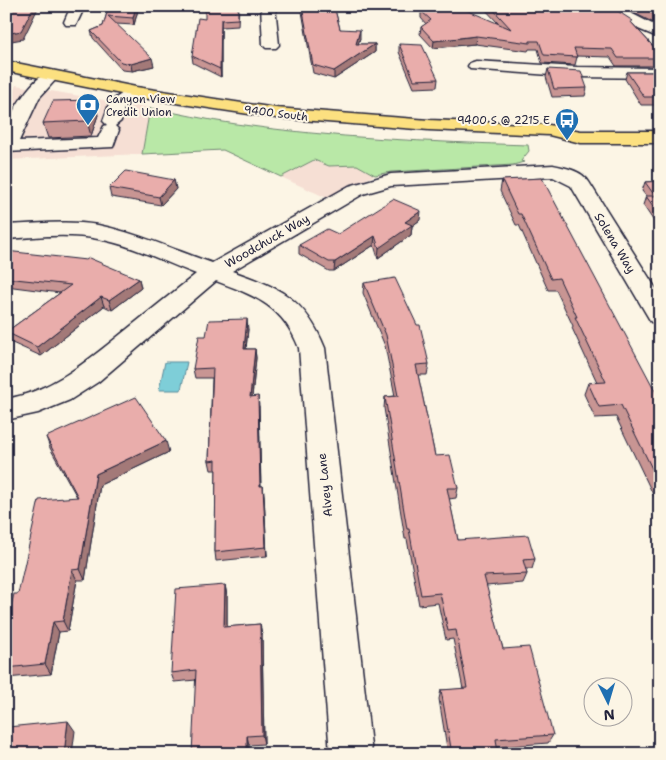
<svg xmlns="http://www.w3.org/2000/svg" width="666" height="760" viewBox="0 0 666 760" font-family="'Shantell Sans',sans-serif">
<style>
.built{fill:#f6dfd4}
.green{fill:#b9e8a7;stroke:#6e8571}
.water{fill:#7eced8;stroke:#598999}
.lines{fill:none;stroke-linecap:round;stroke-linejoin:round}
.minor-casing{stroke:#22223b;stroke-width:3}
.major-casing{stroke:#22223b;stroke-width:3}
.minor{fill:#fcf5e5;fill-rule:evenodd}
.major{fill:#fce080;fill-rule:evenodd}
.wall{fill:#c89593;stroke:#22223b}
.shaded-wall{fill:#a37978;stroke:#22223b}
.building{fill:#e9adab;stroke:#22223b}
.labels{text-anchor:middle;stroke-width:4;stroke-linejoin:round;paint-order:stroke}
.far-poi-label{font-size:11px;fill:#22223b;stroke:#fcf5e5;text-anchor:start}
.far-street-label{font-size:11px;fill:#22223b;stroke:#fcf5e5}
.street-label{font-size:12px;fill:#22223b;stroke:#fcf5e5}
</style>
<rect width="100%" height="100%" fill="#fcf5e5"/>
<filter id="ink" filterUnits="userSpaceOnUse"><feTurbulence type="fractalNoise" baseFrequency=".02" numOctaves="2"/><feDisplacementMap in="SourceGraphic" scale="10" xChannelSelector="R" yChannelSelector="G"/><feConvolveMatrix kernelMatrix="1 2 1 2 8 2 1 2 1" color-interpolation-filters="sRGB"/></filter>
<g filter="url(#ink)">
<!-- built -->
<g class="built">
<polygon points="16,85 150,108 142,154 6,160 6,106"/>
<polygon points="314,160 329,166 357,165 375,175 327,198 281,177"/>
</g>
<!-- green -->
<path class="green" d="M150,108C178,113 207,120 236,124C332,138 430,142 528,145L529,151L521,161L524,162L513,165L391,172L375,175L357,165L329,166L314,160L281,177L223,150L142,154Z"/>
<!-- water -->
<polygon class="water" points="165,362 187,362 181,390 159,390"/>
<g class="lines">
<!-- minor casing -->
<g class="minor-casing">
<g id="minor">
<polygon points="71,6 85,6 76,25 66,25 64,22"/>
<polygon points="261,6 275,6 279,45 276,48 266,48 263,45"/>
<polygon points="600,6 617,6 660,28 660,38 631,26"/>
<polygon points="476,61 577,67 660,68 660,78 577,77 470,69 468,66 470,63"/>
<path d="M51,71L57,73L59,76L39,98L19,141L98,138L104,126L107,125L103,121L110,102L130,88H142L144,92L124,108L121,121L115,126L119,130L113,147L6,152C6,145 5,136 6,129C11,111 33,76 51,71Z"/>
<path d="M553,165C566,168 581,170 589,182L660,295V324L651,322L571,186L553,177L391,186L363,194L232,271C280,288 305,298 325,348L372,754H330L299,348C283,306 256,296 216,281L98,382L70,400L38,413L6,420V399C52,391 86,362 121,334C146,314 171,294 196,274C165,262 132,245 98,239C68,233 37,237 6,239V225C37,224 68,220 98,225C137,233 175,250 212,263L349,186L391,174Z"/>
</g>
</g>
<!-- major casing -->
<g class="major-casing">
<polygon id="major" points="6,61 136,87 276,108 429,120 549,125 581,131 660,131 660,143 581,143 549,135 429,130 276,118 136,97 6,71"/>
</g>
<!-- minor -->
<use href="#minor" class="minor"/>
<!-- major -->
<use href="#major" class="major"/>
</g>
<!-- wall -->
<g class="wall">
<polygon points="109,6 139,6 134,25 116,24 154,66 132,71 122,70 93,38 91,31 103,26"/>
<polygon points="239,6 238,26 221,27 221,77 193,63 192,56 205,19"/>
<polygon points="301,6 334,6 340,29 360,38 358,44 375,44 375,52 334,79 313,73"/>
<polygon points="482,6 580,6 633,24 660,54 660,66 616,66 610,57 576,56 577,57 575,65 542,63 538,49 529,49 528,51 475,44 433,48 420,34 421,27 426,24 421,18 421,11 498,23"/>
<polygon points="625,6 660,6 660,23 656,24 624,8"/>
<polygon points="399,44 438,79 437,87 414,88 399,52"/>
<polygon points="548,69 587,88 585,96 552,97 546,77"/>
<polygon points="627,72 660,72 660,105 641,105 625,79"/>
<polygon points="98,115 91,136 48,138 43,123"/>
<polygon points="174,180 176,189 161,205 111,197 109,188"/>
<polygon points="502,180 648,379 660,400 660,509 616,417 595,418 584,394 588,383 597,382 572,328 573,326 556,290 548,290 519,225 516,225 500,191"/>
<polygon points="660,181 660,234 656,229 657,226 643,205 646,196 642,191 645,182"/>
<polygon points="420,220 412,226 411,235 378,258 374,245 334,271 329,271 299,254 299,245 338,234"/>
<polygon points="6,251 139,279 141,288 112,310 104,306 41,356 10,342 6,332 60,293 6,286"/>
<polygon points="364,283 429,364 427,375 418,375 435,456 458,488 456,498 449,499 458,540 535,559 532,569 525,569 527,574 523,583 486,586 503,649 553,735 548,743 497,747 499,754 448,754 439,699 441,690 463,689 453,639 446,640 438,603 419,605 407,539 405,539 384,408 385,397 395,396 385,346 363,293"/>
<polygon points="248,329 246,349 255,349 256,358 252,397 259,406 261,486 263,486 264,495 267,556 216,561 215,552 216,470 211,470 209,461 212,378 195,378 193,369 206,336"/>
<polygon points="46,437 169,452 100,485 85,580 77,580 68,631 59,632 51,674 6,678 6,626 18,594 77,497 50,448"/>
<polygon points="225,585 227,596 227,627 260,624 262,635 264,744 249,745 196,680 174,682 171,673"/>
</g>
<!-- shaded-wall -->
<g class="shaded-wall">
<polygon points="34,6 39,6 23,39 6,42 6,34"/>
<polygon points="136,6 139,6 134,25 133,18"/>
<polygon points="658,16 660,16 660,23 656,24"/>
<polygon points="221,20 221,77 220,69"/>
<polygon points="360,30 360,38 356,52 356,44"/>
<polygon points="476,36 475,44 433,48 434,41"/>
<polygon points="375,44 375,52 334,79 334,71"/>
<polygon points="152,58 154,66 132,71 131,64"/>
<polygon points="94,100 98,115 91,136 87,121"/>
<polygon points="174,180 176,189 161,205 159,197"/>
<polygon points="421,211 420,220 412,226 411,235 378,258 379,248 405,222"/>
<polygon points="375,236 374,245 334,271 335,262"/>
<polygon points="139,279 141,288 112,310 109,300"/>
<polygon points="101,297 104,306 41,356 37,347"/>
<polygon points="247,319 248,329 245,358 244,349"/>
<polygon points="255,349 256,358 251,406 250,397"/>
<polygon points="258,396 259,406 261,496 260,486"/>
<polygon points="166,441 169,452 100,485 85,580 80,569 96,474"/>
<polygon points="263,486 264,495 267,556 266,547"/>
<polygon points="72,570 77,580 68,631 63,621"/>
<polygon points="225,585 227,596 227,638 224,627"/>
<polygon points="53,622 59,632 51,674 45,664"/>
<polygon points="260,624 262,635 264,744 262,735"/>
<polygon points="68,721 75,731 72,754 64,754"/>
<polygon points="247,736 249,745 249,754 247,754"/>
</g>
<!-- building -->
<g class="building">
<polygon points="6,6 34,6 21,31 6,34"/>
<polygon points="109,6 136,6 133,18 108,16 152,58 131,64 121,62 91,31 103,26"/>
<polygon points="205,6 238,6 238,19 221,20 220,69 192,56 198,18 205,19"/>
<polygon points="302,6 334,6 340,29 360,30 356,44 375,44 334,71 313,65"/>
<polygon points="429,6 457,6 511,29 490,6 610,6 633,21 630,21 660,54 660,58 618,58 612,49 574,48 577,57 544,55 539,41 530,41 530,43 476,36 434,41 421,27 431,20 421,11"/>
<polygon points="638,6 660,6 660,16 658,16"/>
<polygon points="399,44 422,45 438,79 414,80"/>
<polygon points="548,69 581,71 587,88 554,89"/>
<polygon points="627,72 660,72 660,97 644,97"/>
<polygon points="94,100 87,121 43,123 53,101"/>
<polygon points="126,171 174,180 159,197 109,188"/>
<polygon points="542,178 660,400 660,485 621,405 599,407 588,383 606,382 575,317 577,317 559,278 551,279 521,214 518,214 502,180"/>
<polygon points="660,181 660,216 646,196 655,196 645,182"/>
<polygon points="393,199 421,211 405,222 412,225 379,248 375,236 335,262 329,262 299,245 327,229 338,234"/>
<polygon points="6,251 86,260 89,258 139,279 109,300 101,297 37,347 6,332 71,285 6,278"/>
<polygon points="395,278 417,325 420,325 429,364 416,365 435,456 450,455 458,488 447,488 458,540 528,535 535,559 523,560 527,574 484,576 503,649 529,647 553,735 496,739 498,754 452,754 441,690 467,688 456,630 448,631 440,593 421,595 409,529 407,529 385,397 398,396 386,335 364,283"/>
<polygon points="247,319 244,349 255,349 250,397 258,396 260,486 263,486 266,547 215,552 216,460 209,461 213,368 193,369 199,336 206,336 209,320"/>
<polygon points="136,397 166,441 96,474 80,569 72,570 63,621 53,622 45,664 6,668 6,626 14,594 18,594 39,500 78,497 46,437"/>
<polygon points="225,585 224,627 260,624 262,735 247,736 247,754 192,754 196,670 171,673 176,589"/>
<polygon points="68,721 64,754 6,754 6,737 8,727"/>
</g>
</g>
<!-- icons -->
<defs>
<g id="bank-pin" transform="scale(1.25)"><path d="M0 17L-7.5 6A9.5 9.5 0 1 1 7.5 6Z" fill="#1f6fb2" stroke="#fcf5e5"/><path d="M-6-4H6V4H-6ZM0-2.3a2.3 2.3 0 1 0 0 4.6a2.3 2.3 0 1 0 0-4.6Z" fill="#fff"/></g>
<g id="bus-pin" transform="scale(1.25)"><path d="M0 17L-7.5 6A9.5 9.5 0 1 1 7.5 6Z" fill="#1f6fb2" stroke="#fcf5e5"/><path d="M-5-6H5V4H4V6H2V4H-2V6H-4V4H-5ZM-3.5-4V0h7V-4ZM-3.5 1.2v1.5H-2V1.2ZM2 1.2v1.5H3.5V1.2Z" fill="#fff"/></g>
</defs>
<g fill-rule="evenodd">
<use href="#bank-pin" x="88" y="105"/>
<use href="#bus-pin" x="567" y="120"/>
</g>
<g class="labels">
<!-- far-poi labels -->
<g class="far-poi-label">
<text x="106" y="103">Canyon View<tspan x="106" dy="13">Credit Union</tspan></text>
<text x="550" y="124" text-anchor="end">9400 S @ 2215 E</text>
</g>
<!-- far-street labels -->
<g class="far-street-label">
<text transform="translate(276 113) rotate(7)" y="4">9400 South</text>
</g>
<!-- street labels -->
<g class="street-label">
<text transform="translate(267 241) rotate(-30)" y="4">Woodchuck Way</text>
<text transform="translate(615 243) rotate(59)" y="4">Solena Way</text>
<text transform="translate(325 485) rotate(-96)" y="4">Alvey Lane</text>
</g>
</g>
<!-- margin -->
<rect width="666" height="760" fill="none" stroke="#fcf5e5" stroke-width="25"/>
<rect x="12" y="12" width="641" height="735" fill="none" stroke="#22223b" stroke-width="2" filter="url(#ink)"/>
<!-- north arrow -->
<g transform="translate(608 702) rotate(175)"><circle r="24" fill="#fcf5e5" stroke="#a5a1a1"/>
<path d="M0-4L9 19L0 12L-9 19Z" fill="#1f6fb2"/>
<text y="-8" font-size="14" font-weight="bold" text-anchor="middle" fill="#22223b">N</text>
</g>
</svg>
